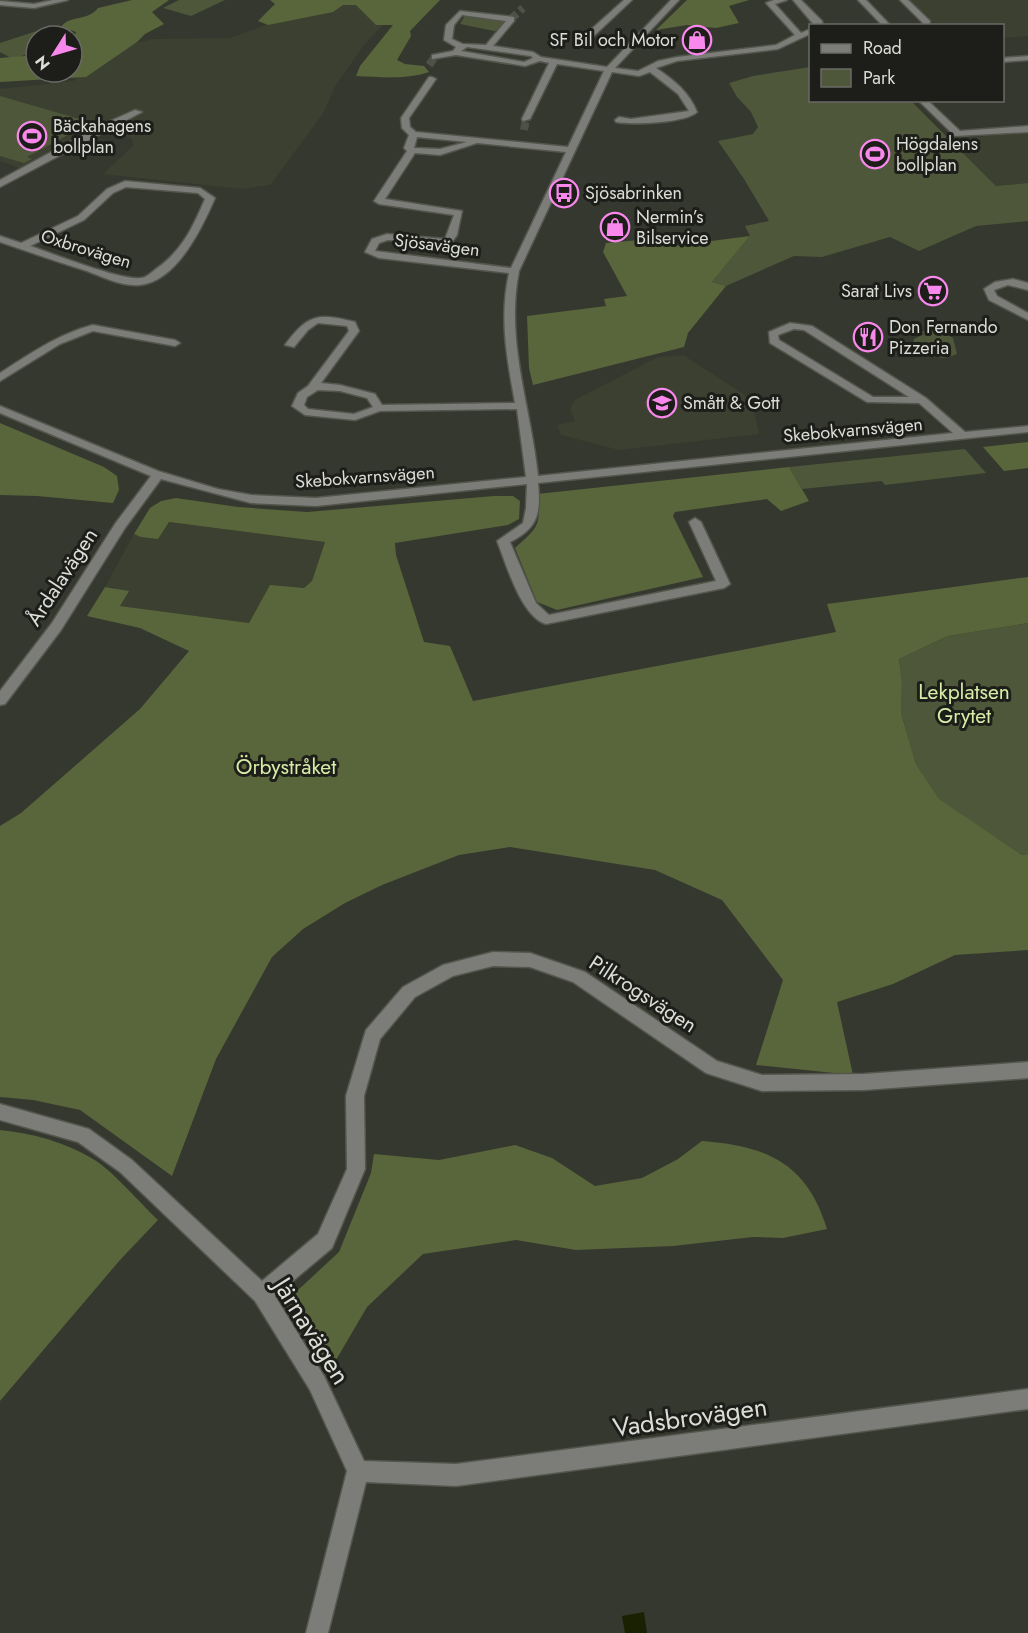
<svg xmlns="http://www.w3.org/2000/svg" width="1028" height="1633" viewBox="0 0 1028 1633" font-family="Jost,sans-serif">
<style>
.built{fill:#3b4030}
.green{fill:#4e5739}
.forest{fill:#59653b}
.water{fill:#1a2103}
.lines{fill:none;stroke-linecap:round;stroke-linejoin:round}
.minor-tunnel{stroke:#4e5147;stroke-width:8;stroke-dasharray:8 4;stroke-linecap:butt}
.minor-casing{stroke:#53564c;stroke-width:3}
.minor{fill:#7c7d78;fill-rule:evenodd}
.labels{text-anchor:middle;stroke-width:6;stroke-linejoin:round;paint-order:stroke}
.far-poi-label{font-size:18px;fill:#dbddd7;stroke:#1d1e1a;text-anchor:start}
.far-street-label{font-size:18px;fill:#dbddd7;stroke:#1d1e1a}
.street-label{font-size:21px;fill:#dbddd7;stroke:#1d1e1a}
.park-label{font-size:21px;fill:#d7eca6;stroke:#1d1e1a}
.near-street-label{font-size:26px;fill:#dbddd7;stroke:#1d1e1a}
</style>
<rect width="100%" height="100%" fill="#35382e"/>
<!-- built -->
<g class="built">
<polygon points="900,0 1028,0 1028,36 1003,38 1002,26 927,25"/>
<polygon points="354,3 385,23 364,45 336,85 322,115 270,185 242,189 103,174 133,146 132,139 118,132 91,128 19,168 0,161 0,89 73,81 131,44 153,39 230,38 271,23 340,4"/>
<polygon points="1028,131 1028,183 996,186 951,140"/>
<polygon points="683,355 742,393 753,406 759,434 619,450 561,435 557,425 575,421 570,409 575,400 658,357"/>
<polygon points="168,522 325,542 312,581 304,588 270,586 249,623 120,606 115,587 105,587 134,534 141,537"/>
</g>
<!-- green -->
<g class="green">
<polygon points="179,0 225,0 191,16 163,8"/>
<polygon points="466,14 508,20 499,30 494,31 460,24"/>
<polygon points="52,26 71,36 36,36 36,51 13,59 0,52 0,43"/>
<polygon points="810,67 810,100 911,101 996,186 1028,183 1028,221 976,226 919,251 890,237 822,257 794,256 726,286 712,282 750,236 745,226 769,221 744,179 718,141 753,134 758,127 751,112 737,97 729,83 753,76"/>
<polygon points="0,96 83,120 88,124 27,157 32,159 24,163 0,156"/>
<path d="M933,327L953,338L957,354C937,363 930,354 913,343L914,339L924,334L921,332Z"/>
<polygon points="965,449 986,473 885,485 882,481 802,489 789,467"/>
<polygon points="1028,623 1028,854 1022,855 939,800 916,764 901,713 902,683 899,659 948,636"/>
</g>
<!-- forest -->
<g class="forest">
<path d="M132,0H169L152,12L164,24L145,34L137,42L86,77L0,82V58L36,55V72H72V44L76,32L61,27C71,14 87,22 98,8Z"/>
<path d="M270,0H440L410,31L411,36L397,60L405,64L424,66L429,72C405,80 381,77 356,76L360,66L393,25H376L356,5H343L333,12L268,25L258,21L275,4Z"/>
<polygon points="687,0 749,0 729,6 739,23 716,28 687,25 656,30"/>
<polygon points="750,236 712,282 726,286 688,333 684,347 533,385 529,368 527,316 606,306 604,299 627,296 603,252 606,243 661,238 665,247"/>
<polygon points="0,423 104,467 117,476 119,490 113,503 37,496 0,495"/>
<polygon points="1028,442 1028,468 1004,471 983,447"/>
<path d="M789,467L809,501L781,511L767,499L675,512L673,516L703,577L557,610L537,602L515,548C537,528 542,526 537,494Z"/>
<polygon points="494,496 513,496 520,501 519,519 508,525 395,543 396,555 424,642 450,646 473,701 836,632 827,604 1028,577 1028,623 948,636 899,659 902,683 901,713 916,764 939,799 1022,855 1028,854 1028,950 955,955 893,984 837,1002 853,1075 756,1065 783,980 722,900 655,870 510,847 459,855 382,885 345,903 303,929 272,957 216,1059 172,1176 80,1110 33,1100 0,1097 0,826 21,813 140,709 189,651 140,628 87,616 105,587 129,591 120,606 249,623 270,585 304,588 312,581 325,542 169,522 158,539 141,537 134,534 150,508 161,501 176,498 238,507 307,512"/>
<path d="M0,1130C32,1133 65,1142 93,1159C112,1170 140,1203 158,1220L120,1260L0,1401Z"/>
<path d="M702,1141C767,1146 807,1163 827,1229L783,1238L753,1237L673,1246L576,1250L516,1240L423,1254L367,1307L329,1372L284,1303L339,1252L371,1173L374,1154L439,1160L515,1145L552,1158L595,1186L642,1178L678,1159Z"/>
</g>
<!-- water -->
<polygon class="water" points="644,1612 647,1633 625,1633 622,1616"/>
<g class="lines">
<!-- minor-tunnel -->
<g class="minor-tunnel">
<polyline points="511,19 523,8"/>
<polyline points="429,65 435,57"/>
<polyline points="524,130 526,119"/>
</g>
<!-- minor casing -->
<g class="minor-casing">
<g id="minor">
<polygon points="53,0 68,0 34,8 0,5 0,1 34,4"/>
<polygon points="624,0 632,0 582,47 576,47 576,43"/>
<path d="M671,0H679L615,68L638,71L658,61L677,57L776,45L795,35L766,3L774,0H787L775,4L801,33L810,29V34L778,49L677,61L656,68C674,80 689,92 697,112C686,123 632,125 616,122L615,120L619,117L631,119L689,111L678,94L650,72L639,76L612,72L519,271C505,341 531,407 538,476L953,433L919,403L867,402L770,343L769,332L790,323L812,326L926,398L965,432L1028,426V432L538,483C541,514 538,528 510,542L536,603L549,615L716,581L689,522L695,518L701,522L730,584L724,588L546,624C521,617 506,563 497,541L523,523L526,508L527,484L316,506L251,503L161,479L125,528L61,630L5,704L0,705V691L52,623L115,524L151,476L0,413V406L158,471L218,489L251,495L316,498L526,477L517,409L380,411L355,420L305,415L292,406L298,393L308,386L349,331L347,326L318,323L308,330L294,347L285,345C308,314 318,313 355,322L359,331L321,383L340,385L375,394L382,405L515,403C507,359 499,318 509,273L379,258L365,252L372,239L387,234L445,239L454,215L379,204L374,201L407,151L404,148L409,135L402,128L401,118L429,77H432L436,79L409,118L410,127L416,132L568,147L604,71L557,64L530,119L523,121L522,119L549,63L540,61L525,66L456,55L432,59V55L453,51L456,47L444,40L446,25L460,11L514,17V21L493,46L533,52L541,57L607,67ZM462,15L506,21L486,45L463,44L452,39L454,25ZM467,47L531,56L533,58L524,62L461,51ZM417,137L467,142L440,149L414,148ZM477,143L566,152L511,268L375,251L379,243L388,240L441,244L436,251L444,253L457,235L462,211L385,199L415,153L440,155ZM794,329L804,330L909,397H873L779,340L778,335ZM318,390L340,391L367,398L373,407L354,414L308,409L304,405L307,397Z"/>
<polygon points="793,0 801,0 822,21 823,26 815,26"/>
<polygon points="858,0 866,0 891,26 883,26"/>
<polygon points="900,0 908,0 930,21 929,26 922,26 923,23"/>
<polygon points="1028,56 1028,60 1002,62 1002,58"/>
<polygon points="918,100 927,100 960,131 1028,126 1028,132 955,136"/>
<polygon points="135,110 142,112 0,187 0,180 97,127"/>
<path d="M125,181L200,188L215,198C202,228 177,281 140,285C123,287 103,277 87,271C58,262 29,252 0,242V236L21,243L78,216L107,189ZM126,187L198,193L205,199C193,227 182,251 156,269C151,273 146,278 140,278C121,281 52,253 30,246L84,220L113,193Z"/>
<polygon points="1013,279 1028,283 1028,290 1008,285 994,290 997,296 1028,313 1028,320 989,300 984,289 995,282"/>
<path d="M93,325L175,340L180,343L175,346L93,331L60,344L0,381V373C30,354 58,334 93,325Z"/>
<polygon points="493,952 530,953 585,972 717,1061 762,1075 864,1074 1028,1062 1028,1078 864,1090 762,1091 706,1073 573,982 530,967 493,966 453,976 415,997 380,1039 364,1096 365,1169 332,1248 275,1296 324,1376 364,1461 456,1464 1028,1389 1028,1409 456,1486 366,1482 328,1633 306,1633 347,1471 310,1390 255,1301 120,1172 78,1142 0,1120 0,1104 89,1129 132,1160 262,1281 318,1234 347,1169 346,1096 366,1030 403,987 443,965"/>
</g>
</g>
<!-- minor -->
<use href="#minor" class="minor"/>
</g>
<!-- icons -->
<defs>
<g id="shop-ring" transform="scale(1.5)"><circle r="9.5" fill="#1d1e1a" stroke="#f888eb" stroke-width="1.5"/><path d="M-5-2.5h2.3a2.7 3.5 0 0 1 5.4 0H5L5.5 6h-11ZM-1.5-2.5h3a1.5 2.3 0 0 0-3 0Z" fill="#f888eb"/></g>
<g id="stadium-ring" transform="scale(1.5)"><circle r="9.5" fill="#1d1e1a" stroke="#f888eb" stroke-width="1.5"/><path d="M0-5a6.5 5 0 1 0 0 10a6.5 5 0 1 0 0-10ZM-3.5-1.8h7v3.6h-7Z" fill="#f888eb"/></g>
<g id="bus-ring" transform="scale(1.5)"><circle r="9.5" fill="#1d1e1a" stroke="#f888eb" stroke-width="1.5"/><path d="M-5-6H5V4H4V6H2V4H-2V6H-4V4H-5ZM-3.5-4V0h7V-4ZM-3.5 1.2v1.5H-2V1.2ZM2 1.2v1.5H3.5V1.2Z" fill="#f888eb"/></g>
<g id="supermarket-ring" transform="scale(1.5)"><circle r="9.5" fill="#1d1e1a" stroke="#f888eb" stroke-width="1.5"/><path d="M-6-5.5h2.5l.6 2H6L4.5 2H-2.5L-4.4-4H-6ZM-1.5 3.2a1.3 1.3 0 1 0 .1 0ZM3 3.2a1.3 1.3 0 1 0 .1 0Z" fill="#f888eb"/></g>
<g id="restaurant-ring" transform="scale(1.5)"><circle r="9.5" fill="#1d1e1a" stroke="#f888eb" stroke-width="1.5"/><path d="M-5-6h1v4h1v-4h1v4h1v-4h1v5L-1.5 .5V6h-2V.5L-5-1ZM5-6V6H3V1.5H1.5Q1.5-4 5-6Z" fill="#f888eb"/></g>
<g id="school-ring" transform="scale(1.5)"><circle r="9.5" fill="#1d1e1a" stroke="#f888eb" stroke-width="1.5"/><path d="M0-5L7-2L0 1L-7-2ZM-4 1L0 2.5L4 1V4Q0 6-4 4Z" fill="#f888eb"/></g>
</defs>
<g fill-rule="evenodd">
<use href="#shop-ring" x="697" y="40"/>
<use href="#stadium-ring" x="32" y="136"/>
<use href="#stadium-ring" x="875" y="154"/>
<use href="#bus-ring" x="564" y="193"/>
<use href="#shop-ring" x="615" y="227"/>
<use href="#supermarket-ring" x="933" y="291"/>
<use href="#restaurant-ring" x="868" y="337"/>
<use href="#school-ring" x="662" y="403"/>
</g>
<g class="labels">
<!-- far-poi labels -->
<g class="far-poi-label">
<text x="676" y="46" text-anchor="end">SF Bil och Motor</text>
<text x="53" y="132">Bäckahagens<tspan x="53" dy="21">bollplan</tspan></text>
<text x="896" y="150">Högdalens<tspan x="896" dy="21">bollplan</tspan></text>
<text x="585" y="199">Sjösabrinken</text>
<text x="636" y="223">Nermin’s<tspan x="636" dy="21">Bilservice</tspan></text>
<text x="912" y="297" text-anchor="end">Sarat Livs</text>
<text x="889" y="333">Don Fernando<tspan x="889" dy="21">Pizzeria</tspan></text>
<text x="683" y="409">Smått &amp; Gott</text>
</g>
<!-- far-street labels -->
<g class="far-street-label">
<text transform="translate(437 245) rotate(7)" y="6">Sjösavägen</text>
<text transform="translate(86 249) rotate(17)" y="6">Oxbrovägen</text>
<text transform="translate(853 430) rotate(-5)" y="6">Skebokvarnsvägen</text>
<text transform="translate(365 477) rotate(-4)" y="6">Skebokvarnsvägen</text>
</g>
<!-- street labels -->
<g class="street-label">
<text transform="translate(62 577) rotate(-57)" y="7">Årdalavägen</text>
<text transform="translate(643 994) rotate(33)" y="7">Pilkrogsvägen</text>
</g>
<!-- park labels -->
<g class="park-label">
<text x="964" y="699">Lekplatsen<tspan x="964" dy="24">Grytet</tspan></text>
<text x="286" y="774">Örbystråket</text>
</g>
<!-- near-street labels -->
<g class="near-street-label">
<text transform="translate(312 1331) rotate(58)" y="9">Järnavägen</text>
<text transform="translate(690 1417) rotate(-8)" y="9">Vadsbrovägen</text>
</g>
</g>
<!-- legend -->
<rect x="809" y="24" width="195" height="78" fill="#1d1e1a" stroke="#696a66" stroke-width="1.5"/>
<rect x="821" y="44" width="30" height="9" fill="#7c7d78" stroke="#696a66" stroke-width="1.5"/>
<text x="863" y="54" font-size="18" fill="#dbddd7">Road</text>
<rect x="821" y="69" width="30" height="18" fill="#4e5739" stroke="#696a66" stroke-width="1.5"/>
<text x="863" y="84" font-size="18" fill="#dbddd7">Park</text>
<!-- north arrow -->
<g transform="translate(54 54) rotate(233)"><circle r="28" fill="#1d1e1a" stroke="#696a66" stroke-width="1.5"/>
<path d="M0-4.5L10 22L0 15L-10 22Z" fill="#f888eb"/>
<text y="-9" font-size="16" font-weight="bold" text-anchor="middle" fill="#dbddd7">N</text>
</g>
</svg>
